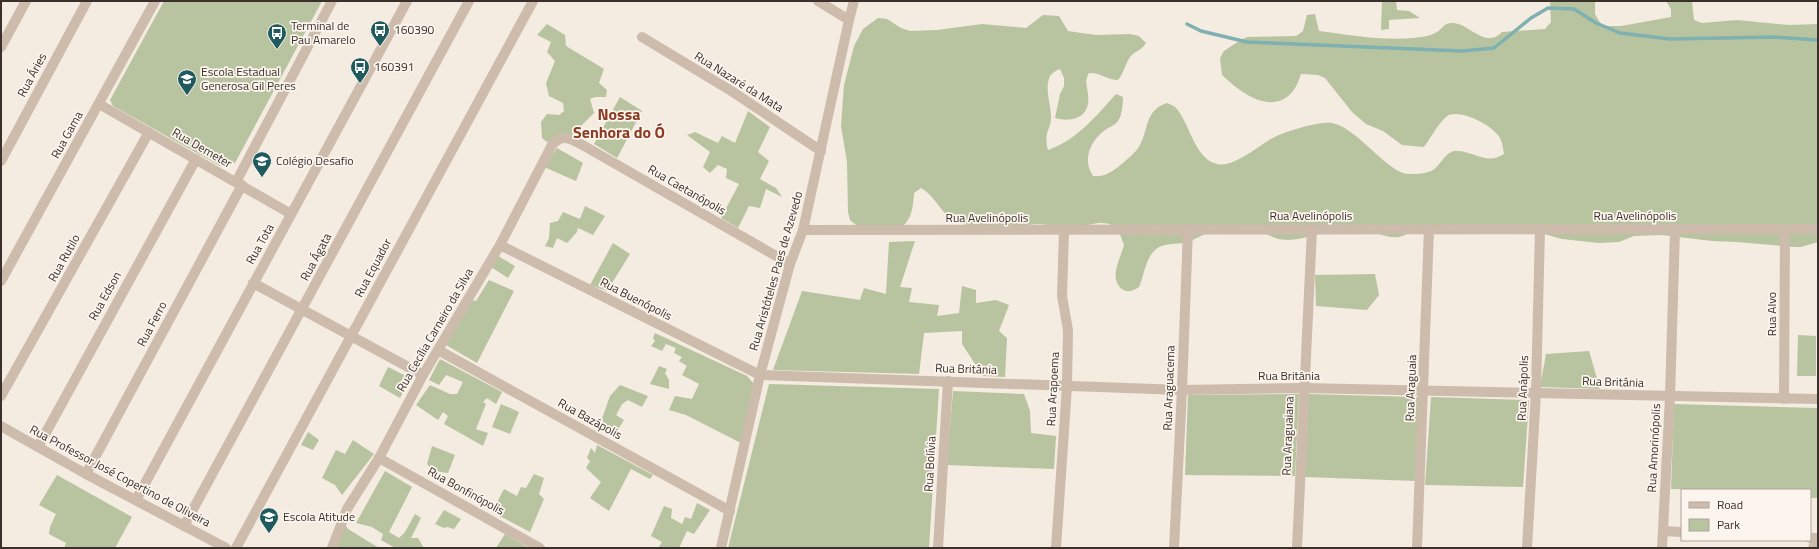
<svg xmlns="http://www.w3.org/2000/svg" width="1819" height="549" viewBox="0 0 1819 549" font-family="'Titillium Web',sans-serif">
<style>
.green{fill:#b8c4a0}
.lines{fill:none;stroke-linecap:round;stroke-linejoin:round}
.stream{stroke:#7fb0b2;stroke-width:3.5}
.minor{stroke:#cdbbac;stroke-width:10}
.labels{text-anchor:middle;stroke-width:3.5;stroke-linejoin:round;paint-order:stroke}
.poi-label{font-size:12px;fill:#3b302b;stroke:#fbf5ee;text-anchor:start}
.street-label{font-size:12px;fill:#3b302b;stroke:#fbf5ee}
.district-label{font-size:16px;font-weight:bold;fill:#8c3b22;stroke:#fbf5ee}
</style>
<rect width="100%" height="100%" fill="#f4ebe1"/>
<!-- green -->
<g class="green">
<polygon points="164,1 322,1 235,163 220,166 113,106 110,100"/>
<polygon points="1382,1 1396,1 1397,10 1409,11 1420,18 1389,20 1389,29 1381,30"/>
<path d="M1550,1H1595V14L1602,26H1621L1671,17V9L1666,1H1692L1694,20L1702,23L1737,20L1789,25L1818,24V242L1801,247H1794L1737,242L1712,241L1662,235L1634,236L1619,242L1599,243L1562,239L1530,230L1411,231C1394,245 1381,232 1362,229C1336,225 1313,239 1288,240C1271,240 1268,232 1256,231C1249,229 1217,230 1211,232C1203,234 1196,239 1188,242C1177,245 1162,242 1154,251C1145,260 1144,276 1139,287C1133,291 1128,293 1122,289C1108,278 1121,258 1124,245C1121,237 1118,226 1109,224C1098,221 1090,225 1079,227C1066,230 1053,225 1040,224C1029,224 1020,227 1010,228C994,229 974,227 959,223C942,217 936,196 921,188L914,193C913,208 912,219 900,229L856,225L850,220L848,212L847,162L841,126L844,85L854,46L863,29L878,18L887,19L901,28L910,31L937,30L982,24L1026,28L1043,15L1059,16L1068,31L1096,35L1130,34L1139,36L1146,43C1142,50 1135,51 1130,57C1125,64 1124,73 1118,80C1107,80 1100,72 1089,73C1084,81 1087,85 1088,94C1091,117 1074,123 1055,118L1060,94L1064,86V78L1060,69C1055,71 1050,74 1049,79C1045,91 1051,104 1051,117C1051,131 1043,131 1048,150C1076,141 1097,115 1116,94L1123,97C1123,104 1122,116 1118,121C1114,126 1109,127 1105,130C1090,141 1082,160 1093,176C1104,177 1110,173 1118,167C1126,160 1135,154 1140,145C1149,128 1145,110 1167,103C1169,104 1173,105 1175,107C1189,120 1194,159 1217,164C1233,168 1257,147 1271,139C1283,132 1318,121 1332,123C1357,127 1389,175 1409,174C1417,174 1426,174 1433,170C1441,165 1445,152 1455,151C1474,150 1486,166 1504,154C1503,147 1502,139 1497,134C1489,124 1462,110 1449,115C1441,119 1430,139 1424,147L1402,145L1383,131L1366,124L1352,112L1325,78L1318,75L1301,74C1299,79 1297,86 1293,91C1272,117 1240,92 1222,75L1220,58L1224,51L1239,41L1247,37L1296,36L1303,31L1307,15L1315,14L1319,31C1350,35 1382,41 1414,38C1421,37 1431,36 1437,32C1443,28 1444,23 1452,23C1468,22 1485,50 1502,32L1545,29L1551,22Z"/>
<polygon points="547,24 565,35 566,46 604,69 599,83 607,90 606,97 595,97 590,99 594,113 572,135 563,133 547,142 542,138 541,122 547,114 559,115 564,111 563,103 549,96 546,83 555,61 547,52 551,42 537,35"/>
<polygon points="620,97 642,111 617,158 594,144"/>
<polygon points="748,111 770,127 758,152 769,161 760,179 776,188 782,197 766,189 760,208 749,206 738,228 721,218 739,184 726,178 727,169 718,165 710,173 703,167 710,152 687,135 695,132 718,143 722,136 735,143"/>
<polygon points="557,148 583,163 576,181 544,167"/>
<polygon points="585,206 605,216 593,235 578,228 577,232 567,243 557,238 553,248 545,246 549,238 550,223 558,221 563,212 580,219"/>
<polygon points="915,241 900,287 912,288 909,302 939,305 937,316 959,313 962,286 976,290 976,303 996,300 1009,305 999,331 1007,338 1005,377 983,376 962,344 962,331 924,333 919,374 773,370 802,291 860,300 864,288 886,294 889,242"/>
<polygon points="613,243 630,254 607,291 590,285"/>
<polygon points="498,256 515,266 508,278 491,267"/>
<polygon points="1375,274 1379,295 1367,310 1316,306 1315,275"/>
<polygon points="489,280 514,291 477,363 446,345 470,300 476,301"/>
<polygon points="655,333 747,376 754,384 741,443 686,415 669,410 675,396 692,399 699,384 682,375 687,366 679,361 682,357 674,353 676,348 666,344 662,351 651,346 655,341 653,338"/>
<polygon points="1798,335 1816,336 1816,376 1797,376"/>
<polygon points="1589,351 1600,389 1540,387 1546,354"/>
<polygon points="440,359 502,392 496,404 487,398 483,402 486,404 476,429 488,433 483,446 444,424 448,416 443,412 438,420 416,405 430,385 450,394 457,394 463,382 446,375 439,385 429,380"/>
<polygon points="659,366 667,369 665,373 669,380 669,389 650,384"/>
<polygon points="388,367 410,378 400,398 379,386"/>
<polygon points="769,384 939,389 929,548 728,548"/>
<polygon points="620,385 648,396 642,407 628,400 622,404 616,415 624,420 615,434 599,427 610,396"/>
<polygon points="953,391 1024,394 1030,411 1031,433 1056,436 1054,469 947,465"/>
<polygon points="1299,394 1295,476 1185,475 1188,395"/>
<polygon points="1307,394 1418,397 1416,481 1304,477"/>
<polygon points="1431,397 1529,400 1523,487 1425,485"/>
<polygon points="501,404 519,412 510,434 492,427"/>
<polygon points="1674,404 1818,408 1818,498 1810,498 1810,490 1671,489"/>
<polygon points="308,432 319,440 313,450 301,445"/>
<polygon points="353,440 374,454 342,495 335,485 322,478 336,450 345,454"/>
<polygon points="597,445 653,475 650,479 631,469 609,511 590,498 601,482 586,468 590,461 587,458 591,448 595,453"/>
<polygon points="432,446 455,455 448,473 433,471 427,464"/>
<polygon points="385,471 412,487 389,532 399,538 405,532 415,514 421,518 411,538 418,538 424,548 395,548 381,540 383,534 372,527 356,523"/>
<polygon points="534,474 544,478 539,494 544,499 530,532 492,512 504,489 517,496 521,487 526,488"/>
<polygon points="57,475 132,517 115,548 64,548 66,543 49,534 50,527 56,514 39,505"/>
<polygon points="697,503 710,510 694,534 687,531 679,548 658,548 662,542 651,536 664,506 672,509 671,518 682,524 685,517 691,519"/>
<polygon points="444,510 461,519 454,529 447,527 444,528 435,524"/>
<polygon points="344,523 348,529 379,548 335,548"/>
<polygon points="505,534 529,548 496,548"/>
</g>
<g class="lines">
<!-- stream -->
<polyline class="stream" points="1187,24 1201,31 1247,42 1462,51 1494,48 1531,18 1548,8 1574,9 1596,23 1620,33 1670,39 1774,37 1818,40"/>
<!-- minor -->
<g class="minor">
<polyline points="818,1 849,20"/>
<polyline points="642,37 733,92 821,151"/>
<polyline points="1,47 26,1"/>
<polyline points="99,104 291,214"/>
<polyline points="1,161 87,1"/>
<polyline points="236,182 332,1"/>
<polyline points="803,230 1818,229"/>
<polyline points="500,245 760,375 1182,390 1303,388 1818,399"/>
<polyline points="1,281 155,1"/>
<polyline points="253,283 423,375"/>
<polyline points="438,350 730,511"/>
<polyline points="1,396 149,132"/>
<polyline points="1784,399 1785,229"/>
<polyline points="1,426 86,474 226,548"/>
<polyline points="38,447 196,159"/>
<polyline points="379,458 540,548"/>
<polyline points="86,474 242,185"/>
<polyline points="136,500 407,1"/>
<polyline points="184,526 469,1"/>
<polyline points="1663,531 1682,532"/>
<polyline points="1810,538 1817,538 1813,548"/>
<polyline points="236,548 533,1"/>
<path d="M332,548L347,509L379,458L423,375L500,245L552,145C564,132 572,140 586,147L790,264"/>
<polyline points="721,548 760,375 790,264 803,230 849,20 854,1"/>
<polyline points="938,548 948,381"/>
<polyline points="1056,548 1067,386 1068,330 1062,296 1064,231"/>
<polyline points="1174,548 1182,390 1188,229"/>
<polyline points="1297,548 1312,229"/>
<polyline points="1417,548 1429,229"/>
<polyline points="1527,548 1536,392 1540,229"/>
<polyline points="1662,548 1670,397 1675,229"/>
</g>
</g>
<!-- icons -->
<defs>
<g id="bus-pin" transform="scale(1)"><path d="M0 17L-7.5 6A9.5 9.5 0 1 1 7.5 6Z" fill="#1f5a5e" stroke="#fbf5ee"/><path d="M-5-6H5V4H4V6H2V4H-2V6H-4V4H-5ZM-3.5-4V0h7V-4ZM-3.5 1.2v1.5H-2V1.2ZM2 1.2v1.5H3.5V1.2Z" fill="#fff"/></g>
<g id="school-pin" transform="scale(1)"><path d="M0 17L-7.5 6A9.5 9.5 0 1 1 7.5 6Z" fill="#1f5a5e" stroke="#fbf5ee"/><path d="M0-5L7-2L0 1L-7-2ZM-4 1L0 2.5L4 1V4Q0 6-4 4Z" fill="#fff"/></g>
</defs>
<g fill-rule="evenodd">
<use href="#bus-pin" x="380" y="30"/>
<use href="#bus-pin" x="277" y="33"/>
<use href="#bus-pin" x="360" y="67"/>
<use href="#school-pin" x="187" y="79"/>
<use href="#school-pin" x="262" y="161"/>
<use href="#school-pin" x="269" y="517"/>
</g>
<g class="labels">
<!-- poi labels -->
<g class="poi-label">
<text x="291" y="30">Terminal de<tspan x="291" dy="14">Pau Amarelo</tspan></text>
<text x="394" y="34">160390</text>
<text x="374" y="71">160391</text>
<text x="201" y="76">Escola Estadual<tspan x="201" dy="14">Generosa Gil Peres</tspan></text>
<text x="276" y="165">Colégio Desafio</text>
<text x="283" y="521">Escola Atitude</text>
</g>
<!-- street labels -->
<g class="street-label">
<text transform="translate(32 75) rotate(-62)" y="4">Rua Áries</text>
<text transform="translate(739 82) rotate(32)" y="4">Rua Nazaré da Mata</text>
<text transform="translate(67 135) rotate(-61)" y="4">Rua Gama</text>
<text transform="translate(202 148) rotate(30)" y="4">Rua Demeter</text>
<text transform="translate(687 190) rotate(30)" y="4">Rua Caetanópolis</text>
<text x="1311" y="220">Rua Avelinópolis</text>
<text x="1635" y="220">Rua Avelinópolis</text>
<text x="987" y="222">Rua Avelinópolis</text>
<text transform="translate(260 244) rotate(-61)" y="4">Rua Tota</text>
<text transform="translate(316 257) rotate(-62)" y="4">Rua Ágata</text>
<text transform="translate(64 258) rotate(-61)" y="4">Rua Rutilo</text>
<text transform="translate(373 268) rotate(-62)" y="4">Rua Equador</text>
<text transform="translate(776 271) rotate(-74)" y="4">Rua Aristóteles Paes de Azevedo</text>
<text transform="translate(105 296) rotate(-61)" y="4">Rua Edson</text>
<text transform="translate(636 299) rotate(27)" y="4">Rua Buenópolis</text>
<text transform="translate(1772 314) rotate(-90)" y="4">Rua Alvo</text>
<text transform="translate(152 324) rotate(-62)" y="4">Rua Ferro</text>
<text transform="translate(435 330) rotate(-60)" y="4">Rua Cecília Carneiro da Silva</text>
<text transform="translate(966 369) rotate(2)" y="4">Rua Britânia</text>
<text x="1289" y="380">Rua Britânia</text>
<text transform="translate(1613 382) rotate(2)" y="4">Rua Britânia</text>
<text transform="translate(1169 388) rotate(-88)" y="4">Rua Araguacema</text>
<text transform="translate(1411 388) rotate(-88)" y="4">Rua Araguaia</text>
<text transform="translate(1523 388) rotate(-88)" y="4">Rua Anápolis</text>
<text transform="translate(1053 389) rotate(-87)" y="4">Rua Arapoema</text>
<text transform="translate(590 419) rotate(29)" y="4">Rua Bazápolis</text>
<text transform="translate(1288 436) rotate(-88)" y="4">Rua Araguaiana</text>
<text transform="translate(1654 448) rotate(-87)" y="4">Rua Amorinópolis</text>
<text transform="translate(930 464) rotate(-87)" y="4">Rua Bolívia</text>
<text transform="translate(120 476) rotate(28)" y="4">Rua Professor José Copertino de Oliveira</text>
<text transform="translate(466 491) rotate(29)" y="4">Rua Bonfinópolis</text>
</g>
<!-- district labels -->
<g class="district-label">
<text x="619" y="120">Nossa<tspan x="619" dy="18">Senhora do Ó</tspan></text>
</g>
</g>
<!-- border -->
<rect width="1819" height="549" fill="none" stroke="#3b302b" stroke-width="4"/>
<!-- legend -->
<rect x="1681" y="489" width="130" height="52" fill="#fbf5ee" stroke="#aea6a0"/>
<rect x="1689" y="502" width="20" height="6" fill="#cdbbac" stroke="#aea6a0"/>
<text x="1717" y="509" font-size="12" fill="#3b302b">Road</text>
<rect x="1689" y="519" width="20" height="12" fill="#b8c4a0" stroke="#aea6a0"/>
<text x="1717" y="529" font-size="12" fill="#3b302b">Park</text>
</svg>
